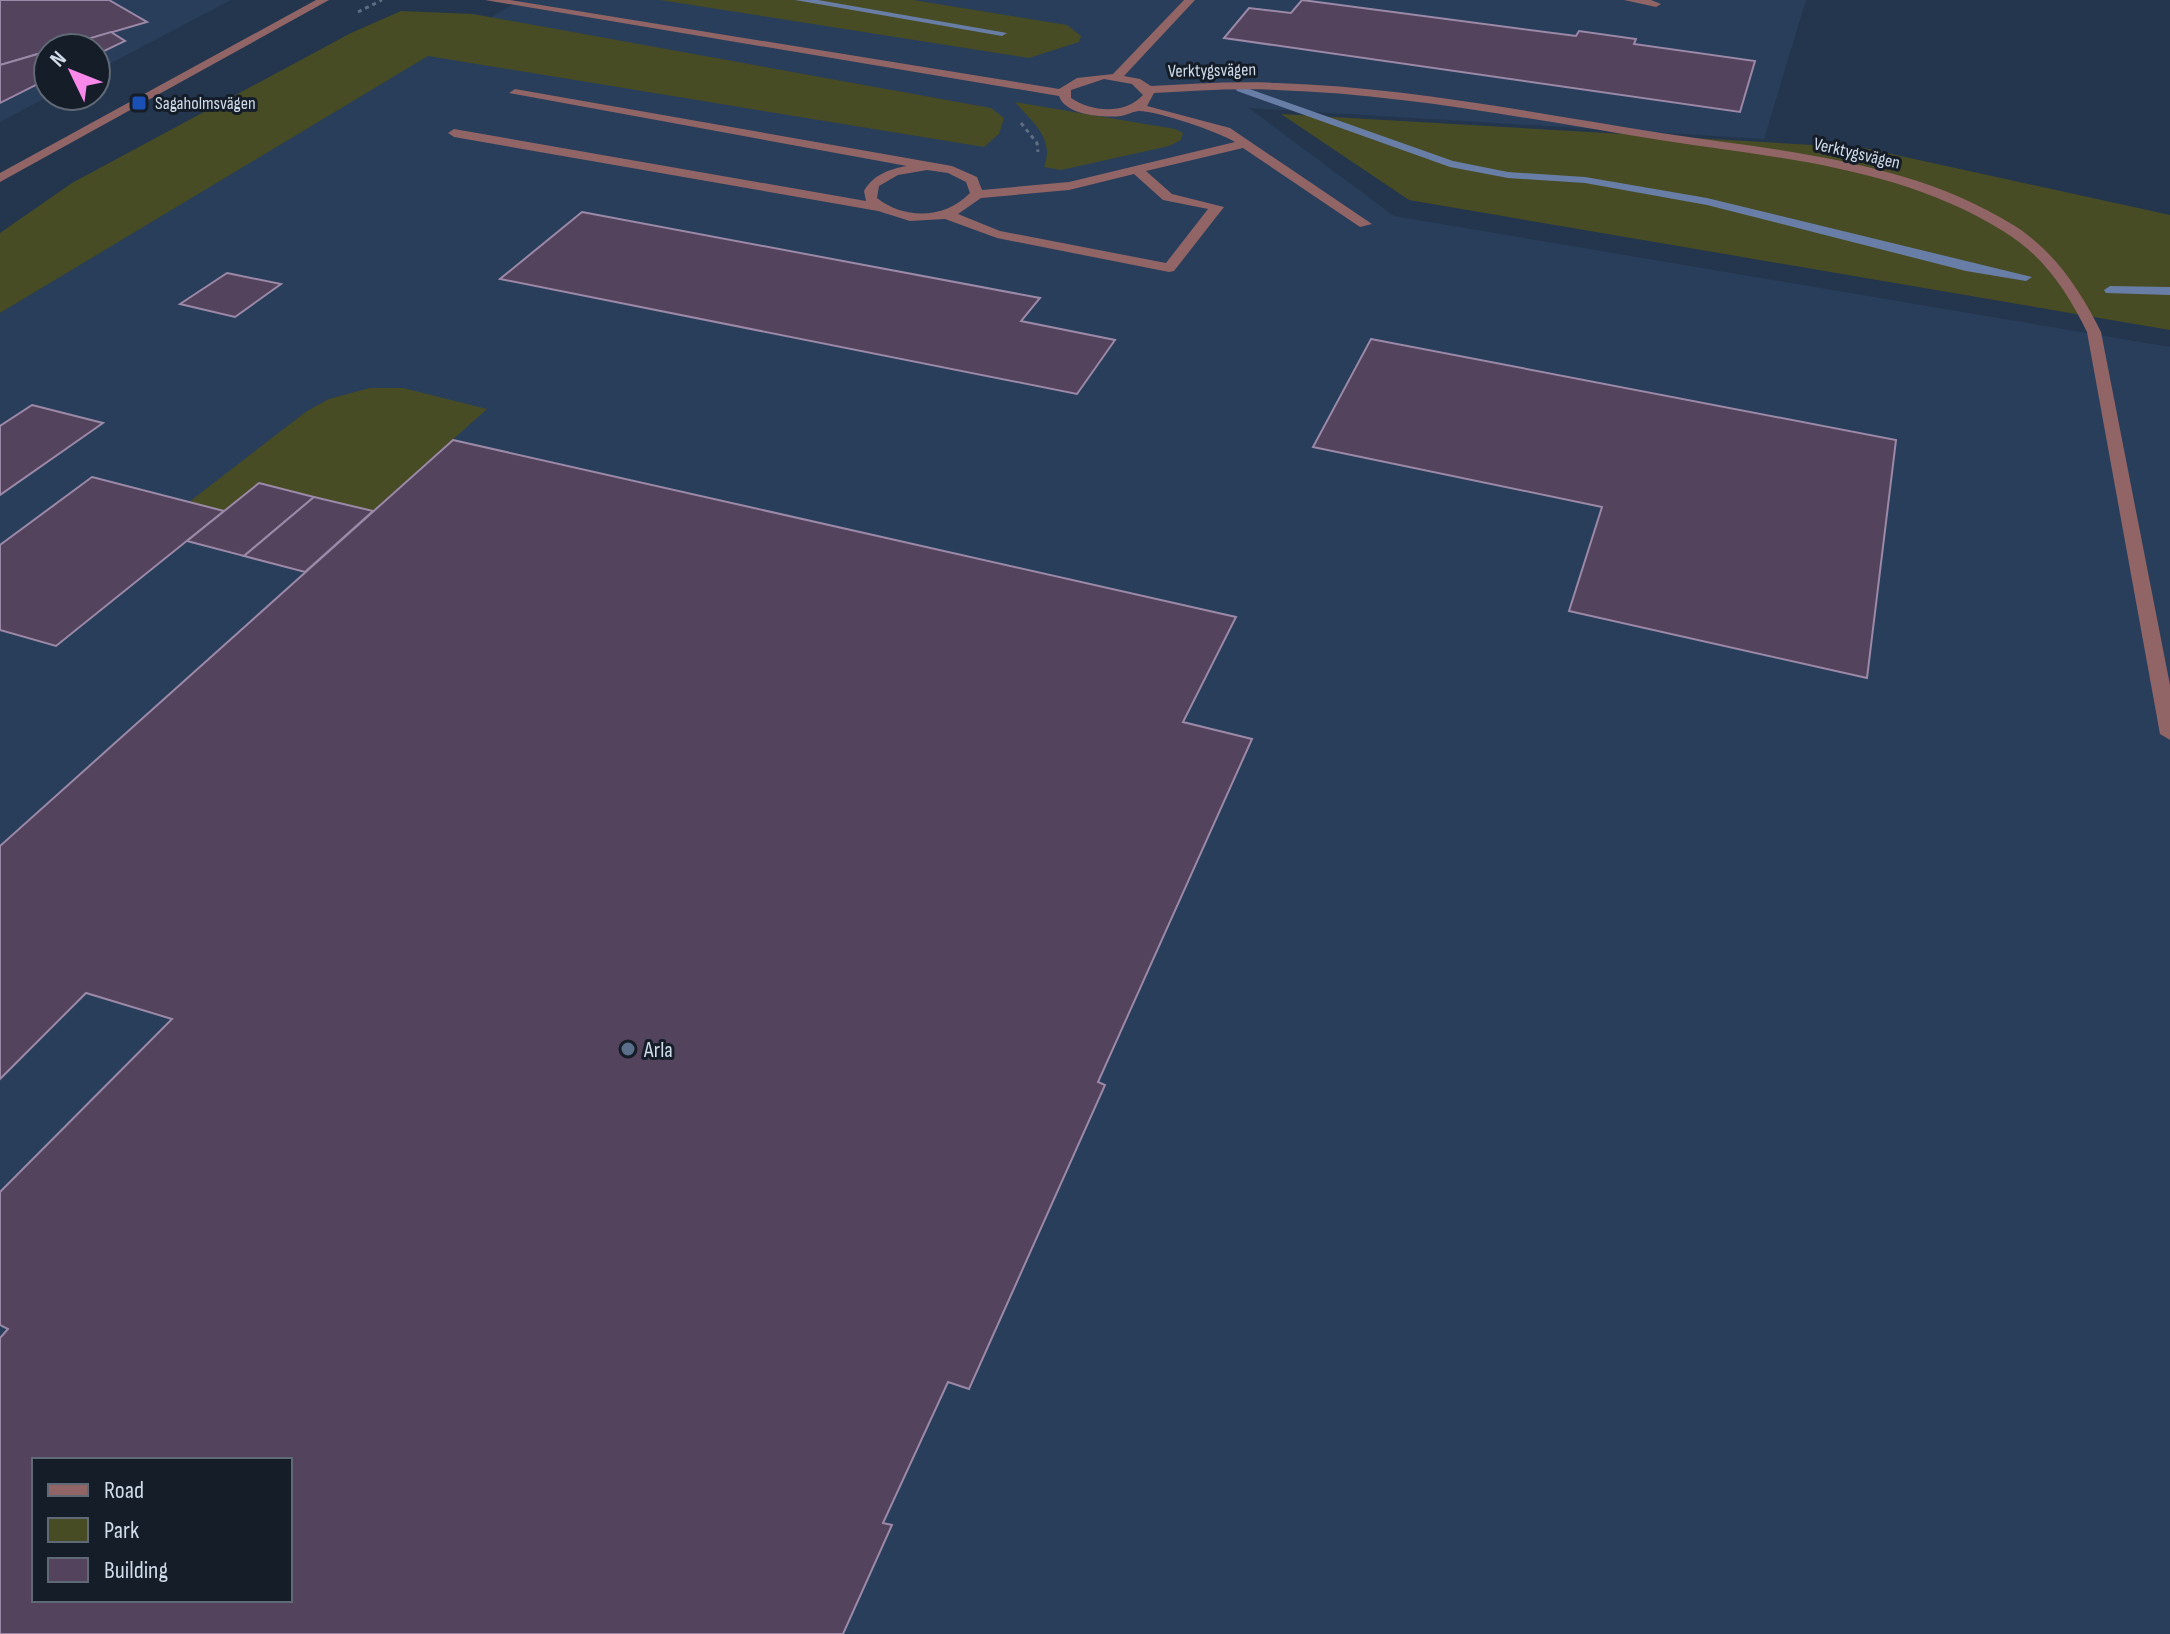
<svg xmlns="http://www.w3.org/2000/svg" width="2170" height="1634" viewBox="0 0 2170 1634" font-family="'Sofia Sans Condensed',sans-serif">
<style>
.built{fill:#283e5b;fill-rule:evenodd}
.green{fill:#484c24}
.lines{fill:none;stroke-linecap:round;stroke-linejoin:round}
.stream{fill:#697ea6;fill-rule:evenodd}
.building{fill:#53435d;stroke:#9b89a7;stroke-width:2;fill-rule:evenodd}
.path{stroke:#5e6e82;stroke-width:3;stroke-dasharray:4 4;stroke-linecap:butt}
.minor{fill:#916566;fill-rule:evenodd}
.transit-dot{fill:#1a4fb4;stroke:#151d28;stroke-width:3}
.service-dot{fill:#5c6f8a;stroke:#151d28;stroke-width:3}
.labels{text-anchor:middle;stroke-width:6;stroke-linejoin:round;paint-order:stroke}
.far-street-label{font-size:18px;fill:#d1dceb;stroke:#151d28}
.far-poi-label{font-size:18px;fill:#d1dceb;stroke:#151d28;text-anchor:start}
.poi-label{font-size:22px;fill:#d1dceb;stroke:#151d28;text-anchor:start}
</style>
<rect width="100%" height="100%" fill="#24364d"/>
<!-- built -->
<g class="built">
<polygon points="0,0 231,0 96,71 96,48 48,48 49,96 0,122"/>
<path d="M520,0H1806L1764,139L1249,108L1394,216L2170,347V1634H0V313ZM34,1460H290V1600H34Z"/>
</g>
<!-- green -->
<g class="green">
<polygon points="660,0 913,0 1067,25 1081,36 1079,42 1029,58"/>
<polygon points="401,11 473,14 991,108 1004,118 999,134 984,147 428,56 0,313 0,233 72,183 351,33"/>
<path d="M1015,102L1175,129L1183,133L1181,140L1169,146L1061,170L1044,167C1055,138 1033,123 1015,102Z"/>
<polygon points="1281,114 1864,148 2170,215 2170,330 1409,200"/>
<polygon points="370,388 403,388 487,409 373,511 259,483 224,511 189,502 307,411 329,399"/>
</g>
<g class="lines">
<!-- stream -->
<g class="stream">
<polygon points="795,0 818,0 1007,33 1002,36"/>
<polygon points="1241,86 1453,161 1508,172 1585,177 1707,198 2032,277 2026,281 1966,271 1707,205 1585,183 1508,178 1450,167 1237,91 1236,89"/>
<polygon points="2110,286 2170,287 2170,295 2106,293 2104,290"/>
</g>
</g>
<!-- building -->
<g class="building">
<polygon points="0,0 109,0 147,22 0,65"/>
<polygon points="1302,0 1576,36 1579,31 1636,39 1634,44 1755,61 1740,112 1224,38 1249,8 1291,13"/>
<polygon points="111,32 125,41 96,55 96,48 57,48"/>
<polygon points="48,51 48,79 0,103 0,65"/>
<polygon points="582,212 1040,298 1021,321 1115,340 1077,394 500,279"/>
<polygon points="227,273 281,284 235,317 180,304"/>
<polygon points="1371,339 1896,440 1867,678 1569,611 1602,507 1313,447"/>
<polygon points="32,405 103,423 0,495 0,426"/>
<path d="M453,440L1236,617L1183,722L1252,739L1098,1082L1105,1085L969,1389L948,1382L883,1523L892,1525L843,1634H0V1338L8,1329L0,1325V1192L172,1019L86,993L0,1079V846ZM34,1460H290V1600H34Z"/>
<polygon points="92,477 224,511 56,646 0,630 0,545"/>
<polygon points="259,483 314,497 244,556 187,541"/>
<polygon points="314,497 373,511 305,572 244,556"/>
</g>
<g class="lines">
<!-- path -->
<g class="path">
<polyline points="358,12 382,0"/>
<polyline points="1021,123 1037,143 1038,152"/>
</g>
<!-- minor -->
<g class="minor">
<polygon points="316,0 329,0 0,182 0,173"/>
<path d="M485,0H510L1059,89L1077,78L1113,74L1184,0H1195L1124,76L1140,79L1151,86C1193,84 1235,81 1277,83C1406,87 1534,113 1661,133C1780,151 1910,160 2015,226C2055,252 2080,290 2101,332L2170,685V740L2160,734L2087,332C2067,291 2043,255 2003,231C1900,167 1777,158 1660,140C1533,120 1405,94 1276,90C1235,88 1195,91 1154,93L1147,106L1230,128L1372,224L1360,227L1243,148L1146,171L1172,194L1224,207L1174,271L1169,272L997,238L945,219L910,221L878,211L454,137L448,133L454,129L866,201L864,191C873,175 889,169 907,166L509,93L515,89L952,166L977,177L982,190L1069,182L1235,142C1219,132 1158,111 1139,111C1134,111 1127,115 1121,116C1103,118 1065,115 1059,96ZM1104,79L1132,84L1143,95C1124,115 1092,112 1071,98V90ZM927,170L948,173L966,182L970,193C945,219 905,220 877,198L879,186L898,175ZM1134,174L1163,200L1208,209L1166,263L1000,231L958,214L981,198L1069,190Z"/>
<polygon points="1624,0 1651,0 1661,4 1656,7"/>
</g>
</g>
<!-- markers -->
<rect class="transit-dot" x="131" y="95" width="16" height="16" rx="4"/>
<circle class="service-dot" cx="628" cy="1049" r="8"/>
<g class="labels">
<!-- far-street labels -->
<g class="far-street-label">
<text transform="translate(1212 70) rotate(-1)" y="6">Verktygsvägen</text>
<text transform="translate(1857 153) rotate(13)" y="6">Verktygsvägen</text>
</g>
<!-- far-poi labels -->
<g class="far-poi-label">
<text x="155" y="109">Sagaholmsvägen</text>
</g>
<!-- poi labels -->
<g class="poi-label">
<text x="644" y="1057">Arla</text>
</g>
</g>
<!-- legend -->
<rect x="32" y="1458" width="260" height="144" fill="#151d28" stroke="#606976" stroke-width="2"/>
<rect x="48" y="1484" width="40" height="12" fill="#916566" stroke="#606976" stroke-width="2"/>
<text x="104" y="1498" font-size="24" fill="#d1dceb">Road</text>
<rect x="48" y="1518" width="40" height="24" fill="#484c24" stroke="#606976" stroke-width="2"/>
<text x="104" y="1538" font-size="24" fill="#d1dceb">Park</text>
<rect x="48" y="1558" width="40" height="24" fill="#53435d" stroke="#606976" stroke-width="2"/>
<text x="104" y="1578" font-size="24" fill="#d1dceb">Building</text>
<!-- north arrow -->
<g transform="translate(72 72) rotate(313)"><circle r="38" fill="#151d28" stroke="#606976" stroke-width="2"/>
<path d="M0-6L14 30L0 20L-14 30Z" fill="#f888ea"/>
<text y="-12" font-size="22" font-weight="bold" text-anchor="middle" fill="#d1dceb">N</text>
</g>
</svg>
